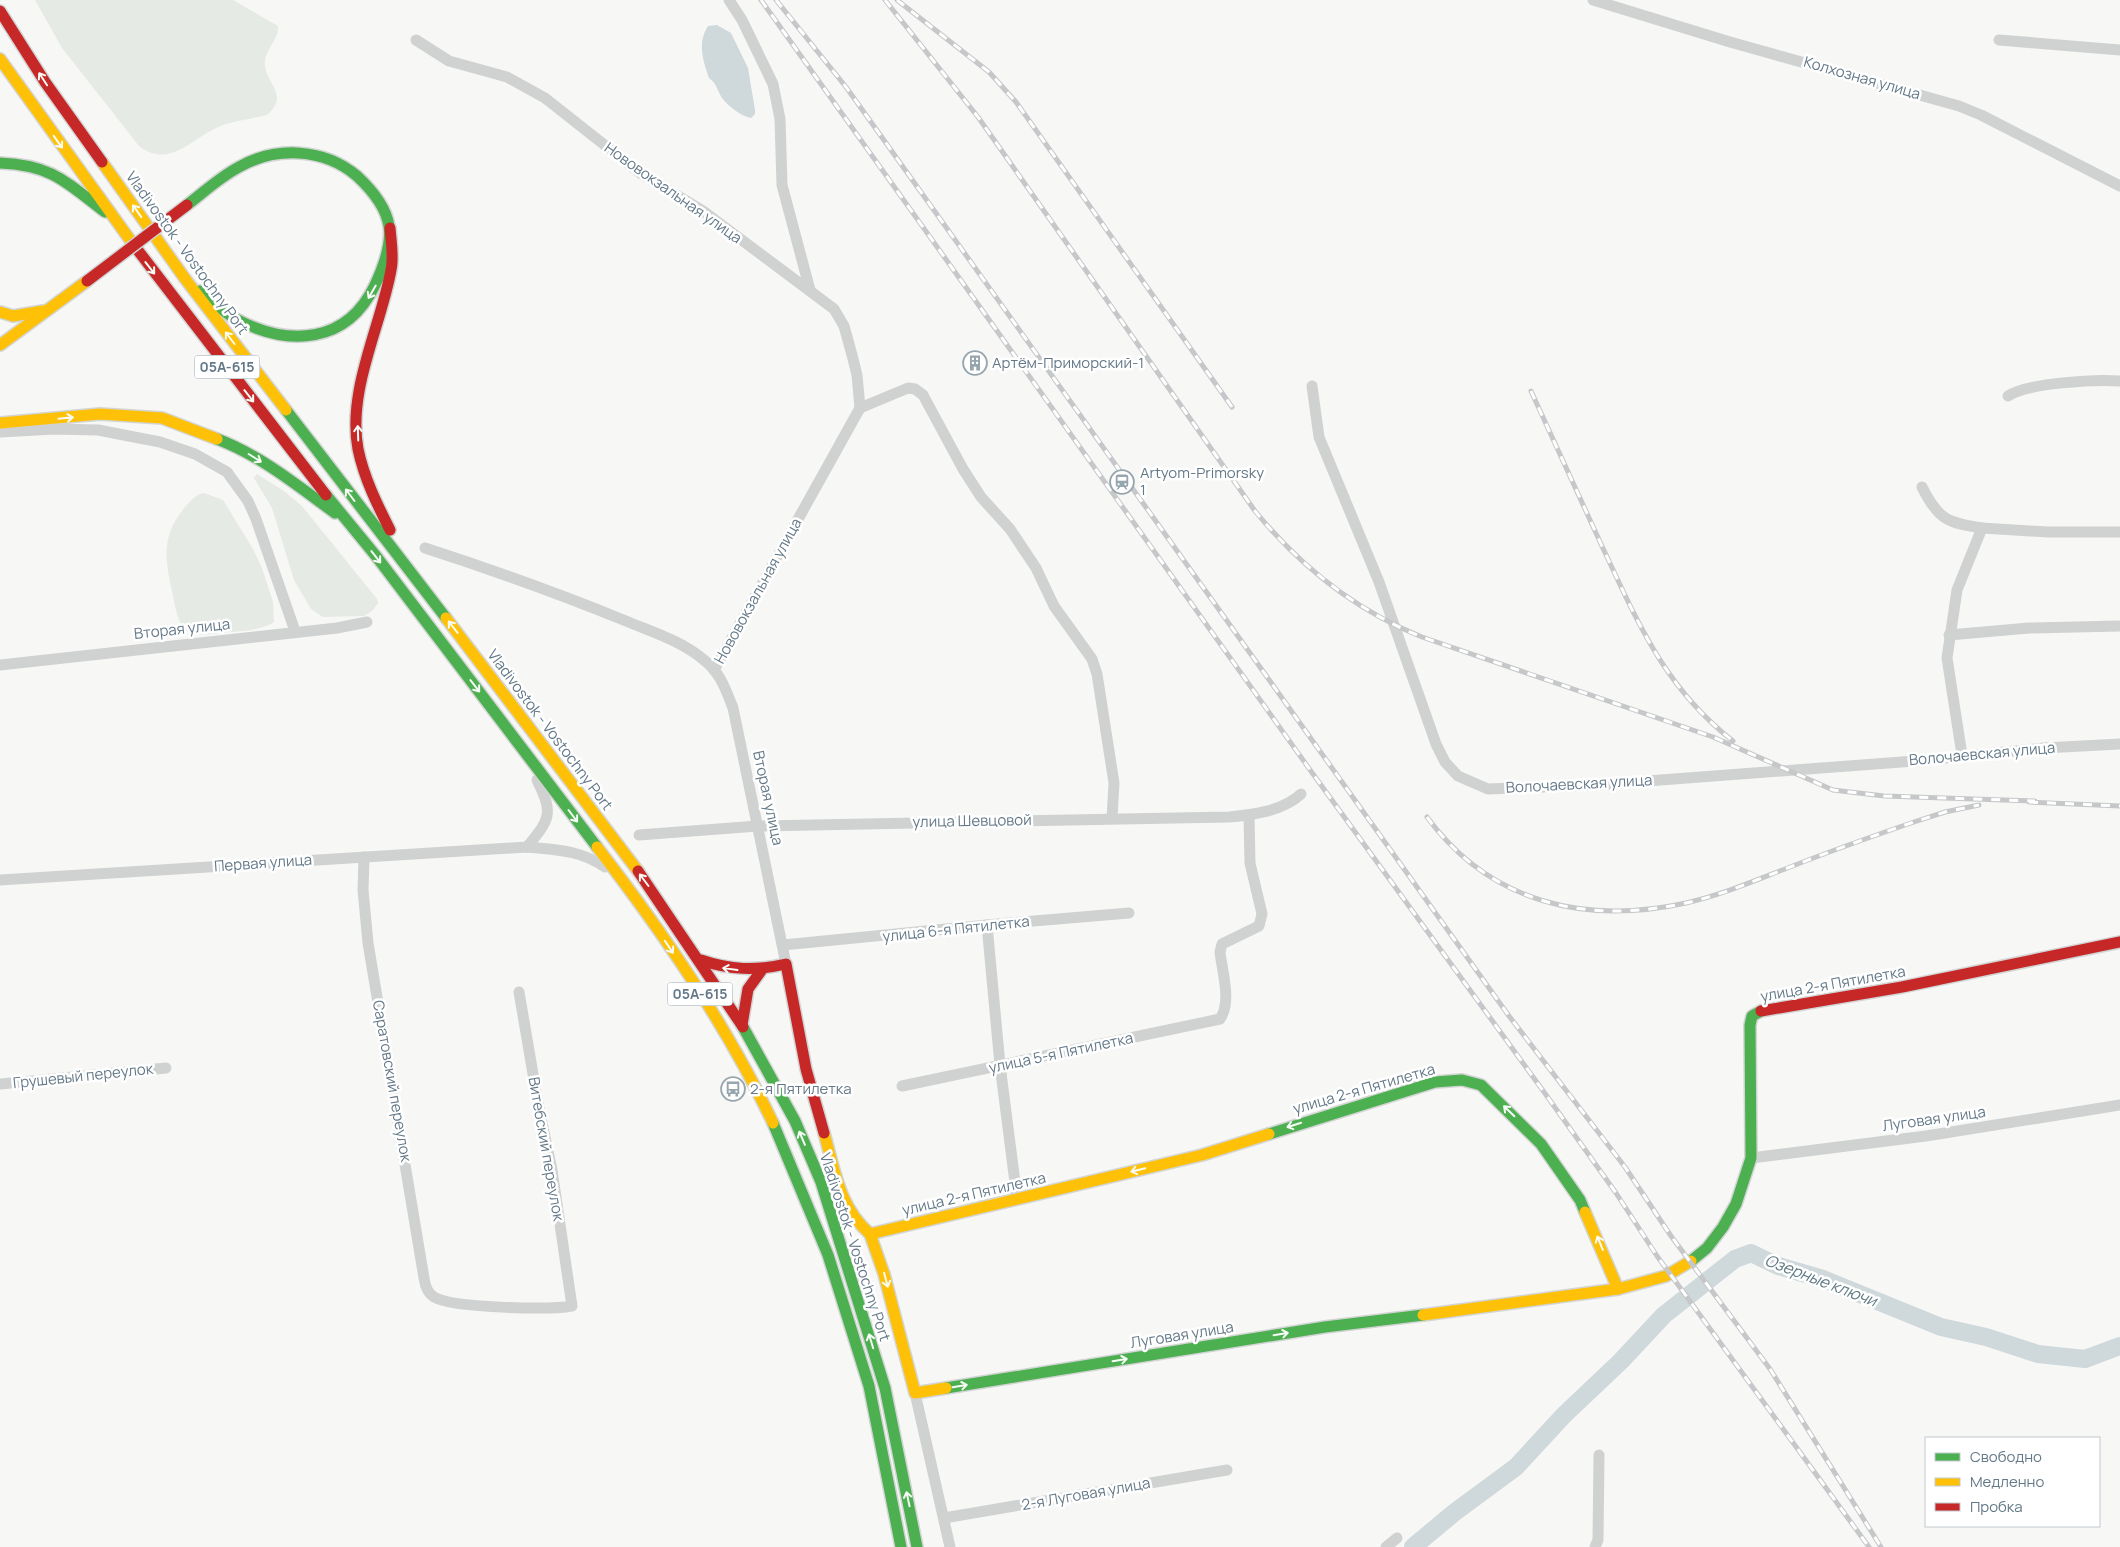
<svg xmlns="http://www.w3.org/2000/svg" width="2120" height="1547" viewBox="0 0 2120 1547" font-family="Manrope,sans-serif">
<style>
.green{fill:#e6eae4}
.water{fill:#cfd8db}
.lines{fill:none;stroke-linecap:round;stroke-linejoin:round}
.river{stroke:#cfd8db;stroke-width:18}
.fast-casing{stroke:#d3d5d5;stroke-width:14}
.slow-casing{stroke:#d3d5d5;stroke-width:14}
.jam-casing{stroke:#d3d5d5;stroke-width:14}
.street{stroke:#d0d2d2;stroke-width:11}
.fast{stroke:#4caf50;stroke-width:11}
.slow{stroke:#ffc107;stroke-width:11}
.jam{stroke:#c62828;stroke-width:11}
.rail-casing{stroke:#c5c7c8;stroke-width:5}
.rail{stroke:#fff;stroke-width:3;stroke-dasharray:9;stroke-linecap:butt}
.jam-bridge-casing{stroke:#d2d4d5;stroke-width:14;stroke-linecap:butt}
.jam-bridge{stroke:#c62828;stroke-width:11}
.oneway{stroke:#f6fbf6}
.labels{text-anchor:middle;stroke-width:5;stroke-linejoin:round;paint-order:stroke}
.shield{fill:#fff;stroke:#92a1ac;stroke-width:1}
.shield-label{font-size:14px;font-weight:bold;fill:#647988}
.street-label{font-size:15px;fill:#647988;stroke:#fff}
.poi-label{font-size:15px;fill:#647988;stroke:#fff;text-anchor:start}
.water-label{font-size:16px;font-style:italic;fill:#607b84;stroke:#fff}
</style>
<rect width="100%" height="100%" fill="#f7f7f6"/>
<!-- green -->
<g class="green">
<path d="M35,0H233L278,26C279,41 263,51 265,66C268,86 289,95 267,115C251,119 232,121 218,127C190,140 169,169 139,146L62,48Z"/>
<polygon points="257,474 284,491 302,506 377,599 378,603 372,611 364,616 323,617 311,609 294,580 272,508 254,478"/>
<path d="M204,493L223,500L253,549L262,568L273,602L274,622C262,630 243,631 229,632C217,633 198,638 187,631C178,625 175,606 173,596C165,560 160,536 186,506C192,500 196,494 204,493Z"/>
</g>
<!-- water -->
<path class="water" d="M717,25L731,33L748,68L755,110V114L751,118C741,116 728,106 722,98C717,90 717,84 709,78C703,60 697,43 708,26Z"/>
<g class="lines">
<!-- river -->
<polyline class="river" points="1413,1547 1455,1512 1516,1467 1564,1415 1621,1361 1664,1315 1735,1259 1751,1253 1778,1266 1823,1279 1941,1327 1986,1337 2038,1354 2085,1359 2120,1346"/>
<!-- fast casing -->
<g class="fast-casing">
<g id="fast">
<path d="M0,163C52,165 66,182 105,212"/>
<path d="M187,205C204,192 220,177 239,167C276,146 324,148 357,176C371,189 386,207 389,226C392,246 383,268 375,285C347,344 289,347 236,319C223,312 211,300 200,291"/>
<polyline points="286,410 446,618"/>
<path d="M217,439C260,455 298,486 335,513"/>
<polyline points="326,495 376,556 597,847"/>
<polyline points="743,1027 795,1121 821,1182 885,1388 917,1547"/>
<polyline points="773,1123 828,1255 869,1386 901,1547"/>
<polyline points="1269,1134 1435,1082 1462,1080 1481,1085 1541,1144 1580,1200 1585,1212"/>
<polyline points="1691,1261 1707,1248 1723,1227 1736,1204 1751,1158 1750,1025 1752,1016 1761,1011"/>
<polyline points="946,1388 1325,1327 1423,1315"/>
</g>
</g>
<!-- slow casing -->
<g class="slow-casing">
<g id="slow">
<polyline points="0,59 133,244"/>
<polyline points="102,162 186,280 286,410"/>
<polyline points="0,312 13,316 43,311"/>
<polyline points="0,345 87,281"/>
<polyline points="0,423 100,414 162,418 217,439"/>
<polyline points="446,618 638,871"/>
<path d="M597,847C664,934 726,1024 773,1123"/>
<path d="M824,1133C835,1171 839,1207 870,1234"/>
<polyline points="1585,1212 1618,1289"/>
<polyline points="870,1234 884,1274 915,1393 946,1388"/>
<polyline points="870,1234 1202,1155 1269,1134"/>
<polyline points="1423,1315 1618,1289 1666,1276 1691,1261"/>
</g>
</g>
<!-- jam casing -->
<g class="jam-casing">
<g id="jam">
<polyline points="0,11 45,82 102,162"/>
<path d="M390,228C391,241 394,257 391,270C381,326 347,390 358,449C364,478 377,504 390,530"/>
<polyline points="133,244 326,495"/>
<polyline points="638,871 743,1027"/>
<path d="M701,960C730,970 756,971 786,964L806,1069L824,1133"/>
<polyline points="1761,1011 1902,987 2120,942"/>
<polyline points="742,1025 748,989 761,971"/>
</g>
</g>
<!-- street -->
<g class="street">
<polyline points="729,0 742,20 773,84 780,119 782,185 810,290"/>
<polyline points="1593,0 1730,42 1959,106 1981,115 2120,186"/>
<polyline points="416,40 449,61 507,77 545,98 640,173 703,211 834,309 844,326 852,355 857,375 860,408 714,670"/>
<polyline points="1999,40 2120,50"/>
<polyline points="1312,386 1319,437 1379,582 1436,744 1445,762 1458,776 1488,789 1594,785 1915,761 2044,748 2120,744"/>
<path d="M2008,396C2027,383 2096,379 2120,381"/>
<polyline points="860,408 908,388 915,389 923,395 963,469 981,497 1010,529 1036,568 1054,606 1092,659 1097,674 1114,783 1112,818"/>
<polyline points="1,432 54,429 98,430 160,442 195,454 227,472 248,501 256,519 295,631"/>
<path d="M1922,487C1938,519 1947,523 1982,528L1957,590L1947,658L1962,755"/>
<polyline points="1982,528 2048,532 2120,532"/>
<path d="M425,548C493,570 560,594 626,621C652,632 682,641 704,660C720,672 726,690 733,708L786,964"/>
<polyline points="1949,635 2029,628 2120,626"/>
<polyline points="0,665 337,628 367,622"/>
<path d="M639,835L758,826L1229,817C1252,815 1283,811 1301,794"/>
<path d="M527,847C550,819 554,814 537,780"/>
<path d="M364,857L363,890L368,943L424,1278C425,1285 427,1293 434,1297C451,1308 550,1310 572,1306L552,1170L539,1109L519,992"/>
<path d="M0,880L527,847C557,850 580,850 605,867"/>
<polyline points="987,925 1000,1065 1017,1198"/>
<polyline points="783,945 987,925 1129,913"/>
<polyline points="0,1084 166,1068"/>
<path d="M902,1086L1220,1019C1232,1002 1222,971 1220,952L1222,944L1259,926L1262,914L1250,863L1249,815"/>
<polyline points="1751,1158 1926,1136 2120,1105"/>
<polyline points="915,1393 950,1547"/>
<polyline points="944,1518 1227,1470"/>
<polyline points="1386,1547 1397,1538"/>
<polyline points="1595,1547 1598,1540 1599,1455"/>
</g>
<!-- fast -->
<use href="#fast" class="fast"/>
<!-- slow -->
<use href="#slow" class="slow"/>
<!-- jam -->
<use href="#jam" class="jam"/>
<!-- rail casing -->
<g class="rail-casing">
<g id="rail">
<polyline points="761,0 1313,774 1544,1092 1616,1193 1657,1256 1869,1547"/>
<polyline points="776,0 846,87 1509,1016 1625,1167 1671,1236 1770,1369 1881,1547"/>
<path d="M885,0L978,117L1255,511C1300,566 1357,611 1422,637L1713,737L1833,790L1884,796L2035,801"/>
<polyline points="897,0 989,72 1016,102 1232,407"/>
<path d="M1531,391C1554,442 1578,493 1601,544C1637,621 1664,687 1733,741"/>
<polyline points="2029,802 2120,806"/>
<path d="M1427,817C1490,903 1585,925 1686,903C1722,895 1756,880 1790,867C1831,851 1873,836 1914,822L1945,812L1979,805"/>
</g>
</g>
<!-- rail -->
<use href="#rail" class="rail"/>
<!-- jam-bridge casing -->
<g class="jam-bridge-casing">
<polyline id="jam-bridge" points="87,281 187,205"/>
</g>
<!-- jam-bridge -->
<use href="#jam-bridge" class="jam-bridge"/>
</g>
<!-- one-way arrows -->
<defs><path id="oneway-shaft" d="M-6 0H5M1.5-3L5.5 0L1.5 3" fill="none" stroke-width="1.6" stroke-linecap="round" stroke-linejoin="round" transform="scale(1.25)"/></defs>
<g class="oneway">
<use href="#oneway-shaft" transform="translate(43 79) rotate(-123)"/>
<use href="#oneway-shaft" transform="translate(58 142) rotate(55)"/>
<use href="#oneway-shaft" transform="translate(137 211) rotate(-125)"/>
<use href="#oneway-shaft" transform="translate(150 268) rotate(52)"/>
<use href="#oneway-shaft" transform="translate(372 292) rotate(120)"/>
<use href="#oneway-shaft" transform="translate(230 338) rotate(-127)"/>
<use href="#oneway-shaft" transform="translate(249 396) rotate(52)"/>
<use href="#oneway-shaft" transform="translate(66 418) rotate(-6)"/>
<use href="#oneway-shaft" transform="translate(358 433) rotate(-92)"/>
<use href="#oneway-shaft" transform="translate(255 458) rotate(32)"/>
<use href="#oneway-shaft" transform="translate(350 495) rotate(-127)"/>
<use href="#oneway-shaft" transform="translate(376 557) rotate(52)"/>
<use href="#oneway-shaft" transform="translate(453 627) rotate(-128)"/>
<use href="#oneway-shaft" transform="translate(475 686) rotate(52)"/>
<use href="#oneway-shaft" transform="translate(573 816) rotate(53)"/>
<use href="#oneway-shaft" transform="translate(644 880) rotate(-127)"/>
<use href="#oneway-shaft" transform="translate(669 947) rotate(56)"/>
<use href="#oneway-shaft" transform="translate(730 969) rotate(-172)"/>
<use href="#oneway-shaft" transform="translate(1509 1111) rotate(-136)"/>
<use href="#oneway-shaft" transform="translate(1294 1125) rotate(162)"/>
<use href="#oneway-shaft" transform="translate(802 1138) rotate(-113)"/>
<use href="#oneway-shaft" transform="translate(1138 1170) rotate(166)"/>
<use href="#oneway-shaft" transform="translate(1600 1243) rotate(-112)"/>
<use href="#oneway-shaft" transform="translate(886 1280) rotate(75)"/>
<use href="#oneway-shaft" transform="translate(1281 1334) rotate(-9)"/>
<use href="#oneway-shaft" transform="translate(871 1341) rotate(-107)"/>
<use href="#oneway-shaft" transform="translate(1120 1360) rotate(-9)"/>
<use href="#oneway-shaft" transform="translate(960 1386) rotate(-9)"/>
<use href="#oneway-shaft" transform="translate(908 1499) rotate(-102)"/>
</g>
<!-- icons -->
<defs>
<g id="building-ring" transform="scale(1.25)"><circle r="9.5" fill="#fff" stroke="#97a5ae" stroke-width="1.5"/><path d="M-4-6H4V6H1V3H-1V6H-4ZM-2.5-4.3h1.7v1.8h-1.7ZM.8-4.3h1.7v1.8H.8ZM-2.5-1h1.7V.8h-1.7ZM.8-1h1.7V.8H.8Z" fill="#97a5ae"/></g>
<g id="station-ring" transform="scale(1.25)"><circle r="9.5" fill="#fff" stroke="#97a5ae" stroke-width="1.5"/><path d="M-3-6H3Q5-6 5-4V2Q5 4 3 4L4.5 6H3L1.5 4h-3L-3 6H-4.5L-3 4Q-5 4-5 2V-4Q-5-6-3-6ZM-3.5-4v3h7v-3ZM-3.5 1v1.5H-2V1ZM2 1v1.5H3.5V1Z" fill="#97a5ae"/></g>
<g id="bus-ring" transform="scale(1.25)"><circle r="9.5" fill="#fff" stroke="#97a5ae" stroke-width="1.5"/><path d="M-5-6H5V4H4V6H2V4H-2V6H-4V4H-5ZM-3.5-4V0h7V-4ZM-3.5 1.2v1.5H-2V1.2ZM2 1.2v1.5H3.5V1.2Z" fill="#97a5ae"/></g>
</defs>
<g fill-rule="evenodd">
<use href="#building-ring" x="975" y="363"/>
<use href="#station-ring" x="1122" y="482"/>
<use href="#bus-ring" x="733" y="1089"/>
</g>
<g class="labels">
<!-- shield labels -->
<g class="shield">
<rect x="194.5" y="355.5" width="65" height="23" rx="4"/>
<rect x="667.5" y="982.5" width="65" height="23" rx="4"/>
</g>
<g class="shield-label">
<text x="227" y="372">05А-615</text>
<text x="700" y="999">05А-615</text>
</g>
<!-- street labels -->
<g class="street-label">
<text transform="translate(1862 78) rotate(16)" y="5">Колхозная улица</text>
<text transform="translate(673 193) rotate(35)" y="5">Нововокзальная улица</text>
<text transform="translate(187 253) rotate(54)" y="5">Vladivostok - Vostochny Port</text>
<text transform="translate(758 591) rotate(-61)" y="5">Нововокзальная улица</text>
<text transform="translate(182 629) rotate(-6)" y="5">Вторая улица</text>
<text transform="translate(550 730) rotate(53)" y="5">Vladivostok - Vostochny Port</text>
<text transform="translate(1982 754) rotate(-5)" y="5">Волочаевская улица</text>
<text transform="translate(1579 784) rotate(-3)" y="5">Волочаевская улица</text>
<text transform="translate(768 798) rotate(78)" y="5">Вторая улица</text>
<text transform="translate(972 821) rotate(-1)" y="5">улица Шевцовой</text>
<text transform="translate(263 863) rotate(-4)" y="5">Первая улица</text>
<text transform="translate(956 929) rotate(-6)" y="5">улица 6-я Пятилетка</text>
<text transform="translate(1833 984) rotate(-10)" y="5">улица 2-я Пятилетка</text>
<text transform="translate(1061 1053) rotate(-12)" y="5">улица 5-я Пятилетка</text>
<text transform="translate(83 1076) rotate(-6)" y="5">Грушевый переулок</text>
<text transform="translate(392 1081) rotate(80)" y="5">Саратовский переулок</text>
<text transform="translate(1364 1089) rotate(-16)" y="5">улица 2-я Пятилетка</text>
<text transform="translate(1934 1119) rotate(-8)" y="5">Луговая улица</text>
<text transform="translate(546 1149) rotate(80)" y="5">Витебский переулок</text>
<text transform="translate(974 1194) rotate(-13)" y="5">улица 2-я Пятилетка</text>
<text transform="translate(855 1247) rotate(72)" y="5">Vladivostok - Vostochny Port</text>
<text transform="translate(1182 1335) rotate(-9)" y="5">Луговая улица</text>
<text transform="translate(1086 1494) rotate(-10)" y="5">2-я Луговая улица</text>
</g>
<!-- poi labels -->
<g class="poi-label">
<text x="992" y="368">Артём-Приморский-1</text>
<text x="1140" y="478">Artyom-Primorsky<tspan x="1140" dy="17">1</tspan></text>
<text x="750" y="1094">2-я Пятилетка</text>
</g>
<!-- water labels -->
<g class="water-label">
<text transform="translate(1821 1280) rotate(21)" y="6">Озерные ключи</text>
</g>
</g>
<!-- legend -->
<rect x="1925" y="1437" width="175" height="90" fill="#ffffff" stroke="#c1c9cf"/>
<rect x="1935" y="1453" width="25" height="8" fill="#4caf50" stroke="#c1c9cf"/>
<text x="1970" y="1462" font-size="15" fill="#647988">Свободно</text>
<rect x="1935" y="1478" width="25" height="8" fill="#ffc107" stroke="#c1c9cf"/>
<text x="1970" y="1487" font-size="15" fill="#647988">Медленно</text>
<rect x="1935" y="1503" width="25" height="8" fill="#c62828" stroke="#c1c9cf"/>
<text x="1970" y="1512" font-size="15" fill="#647988">Пробка</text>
</svg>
